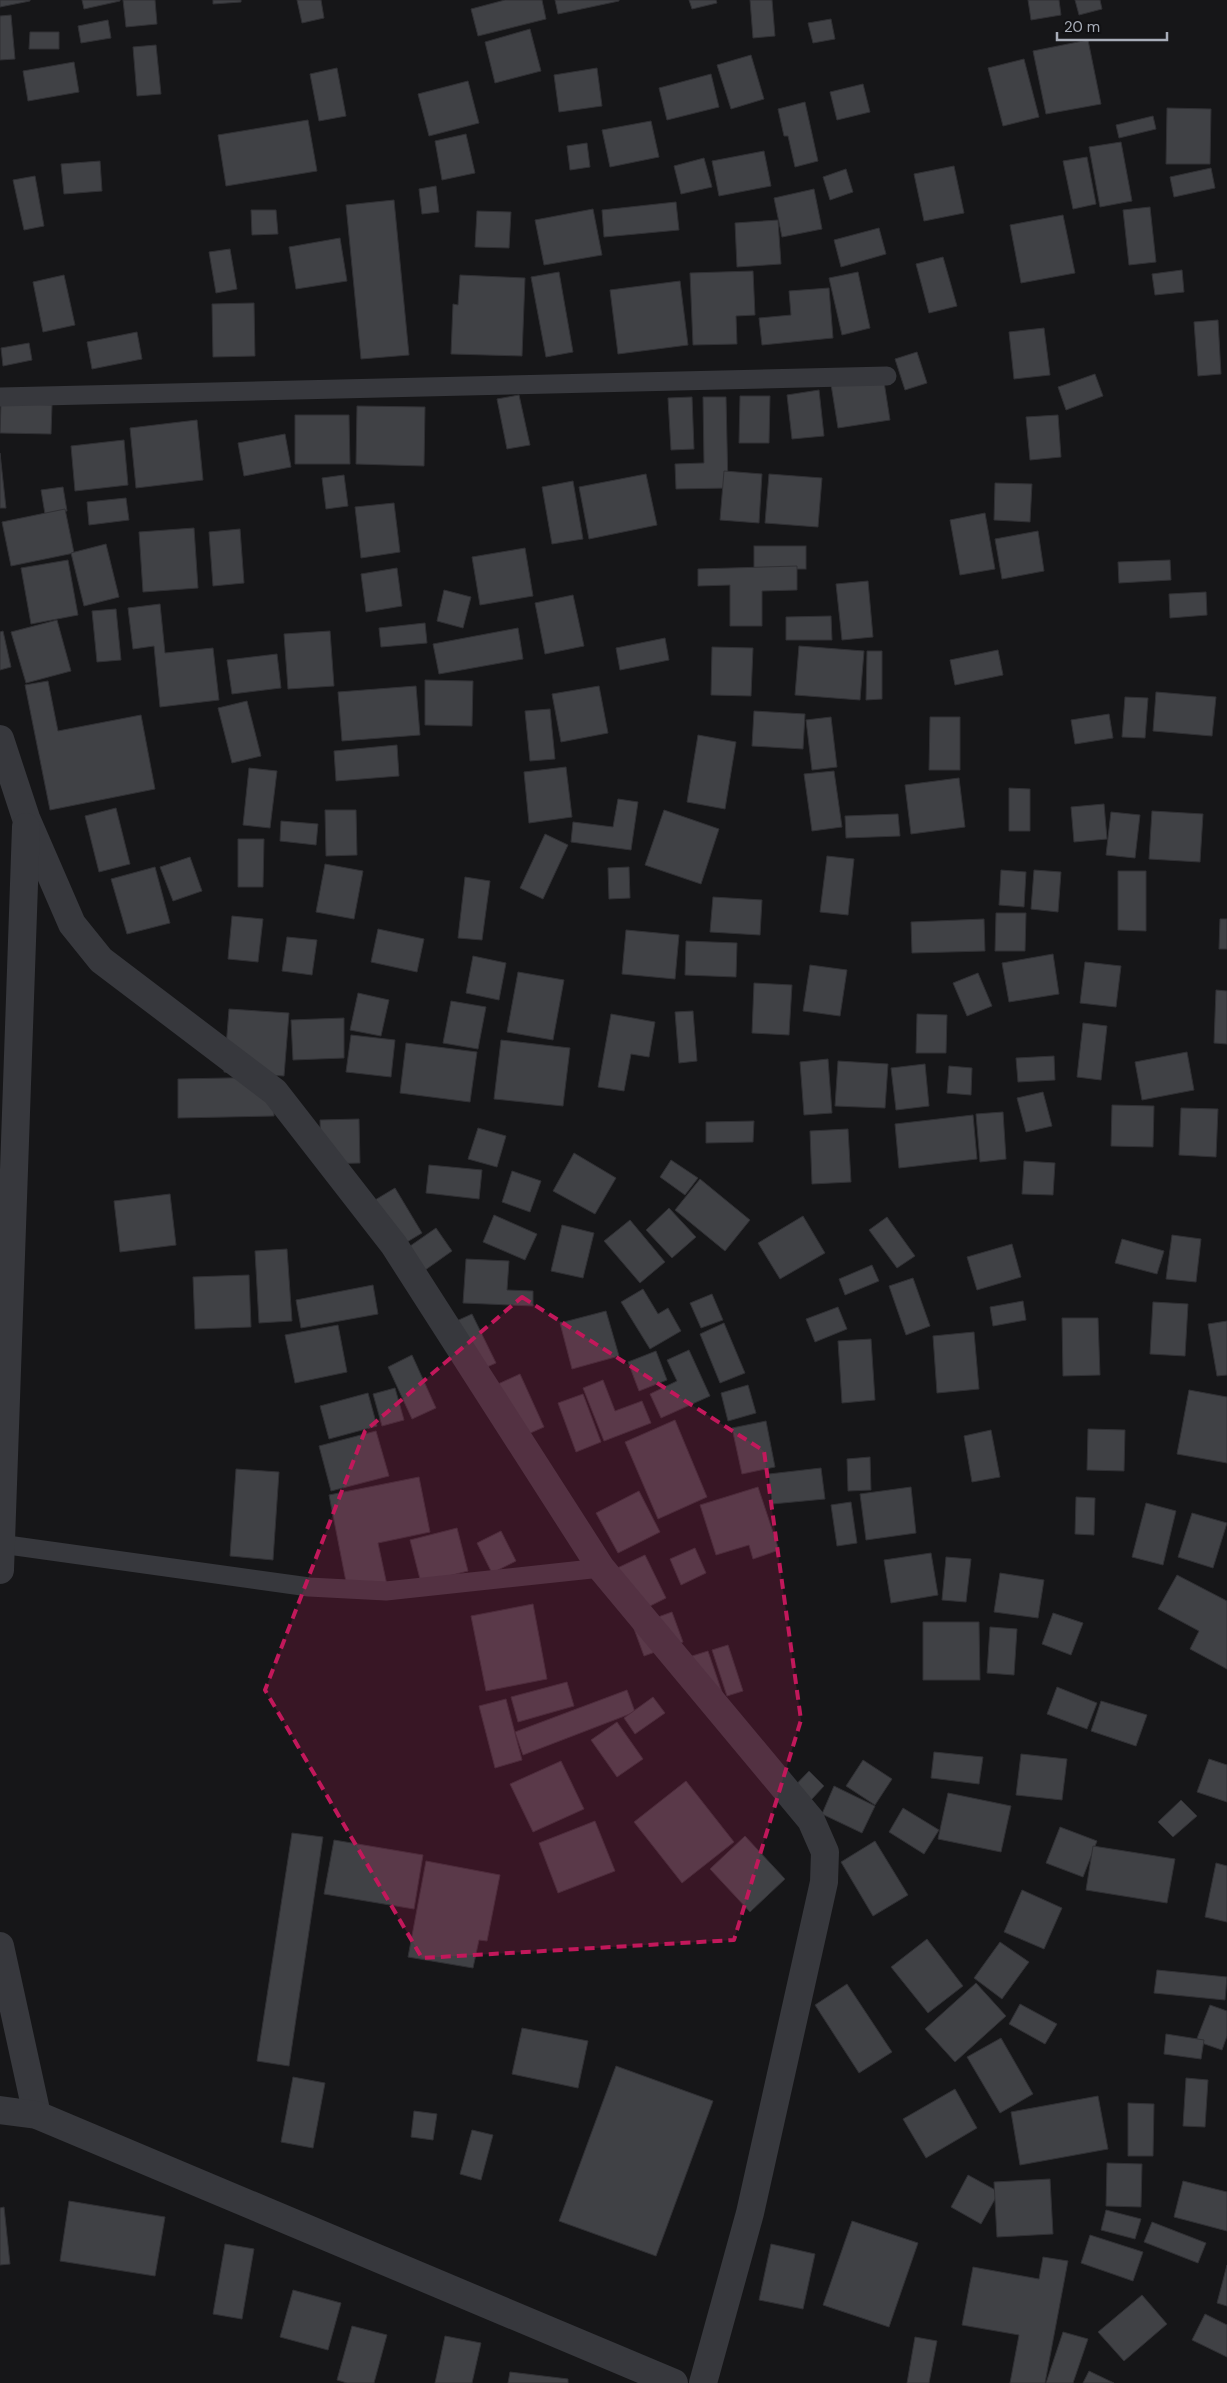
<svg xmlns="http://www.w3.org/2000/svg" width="1227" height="2383" viewBox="0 0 1227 2383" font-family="'DM Sans',sans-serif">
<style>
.building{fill:#404145;stroke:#303034}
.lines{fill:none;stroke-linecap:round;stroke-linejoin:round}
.service{stroke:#37383d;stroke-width:19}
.minor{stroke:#37383d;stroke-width:28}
.marked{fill:#c2185b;fill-opacity:0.2;stroke:#c2185b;stroke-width:4;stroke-dasharray:10 6;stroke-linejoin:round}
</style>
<rect width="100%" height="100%" fill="#161618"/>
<!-- building -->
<g class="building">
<polygon points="0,0 30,0 30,1 0,7"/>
<polygon points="82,0 120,0 120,1 84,9"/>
<polygon points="123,0 155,0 157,24 126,27"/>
<polygon points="213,0 241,0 241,2 213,4"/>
<polygon points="297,0 321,0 324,18 302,23"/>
<polygon points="505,0 542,0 546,19 478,36 471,9"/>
<polygon points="555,0 619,0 619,1 558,14"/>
<polygon points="689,0 716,0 717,3 692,9"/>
<polygon points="750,0 772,0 775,36 753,38"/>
<polygon points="1028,0 1059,0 1061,15 1031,20"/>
<polygon points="1075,0 1100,0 1102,9 1079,15"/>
<polygon points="11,15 15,59 0,60 0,16"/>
<polygon points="831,19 835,39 813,43 808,23"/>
<polygon points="108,20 111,38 81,43 78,26"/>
<polygon points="530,29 541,71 495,83 485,42"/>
<polygon points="30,32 59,32 59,49 29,49"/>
<polygon points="1088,40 1101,104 1046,114 1033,51"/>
<polygon points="156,45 161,94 137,96 133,47"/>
<polygon points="751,55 764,99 731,109 717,65"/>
<polygon points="1024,59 1039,117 1003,126 988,68"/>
<polygon points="74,62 79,92 28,101 23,71"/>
<polygon points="337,68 346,116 319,121 310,74"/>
<polygon points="597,68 602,106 559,112 554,75"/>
<polygon points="711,74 719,107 667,120 659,88"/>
<polygon points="468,81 479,123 429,136 418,94"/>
<polygon points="863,84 870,112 837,120 830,92"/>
<polygon points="805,102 818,161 795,167 788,136 784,136 778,109"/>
<polygon points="1167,108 1211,109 1210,164 1166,164"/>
<polygon points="1153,116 1156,129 1119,138 1116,125"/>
<polygon points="308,120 317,171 226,186 218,135"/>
<polygon points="651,121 659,157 610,167 602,130"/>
<polygon points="466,134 475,173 442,180 435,141"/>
<polygon points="1121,142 1132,201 1100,207 1089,147"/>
<polygon points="587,143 590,167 570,170 567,146"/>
<polygon points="764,151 771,186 719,196 712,161"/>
<polygon points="1087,157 1096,204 1073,209 1063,161"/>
<polygon points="704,158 712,187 681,194 674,166"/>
<polygon points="100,161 102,191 64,194 61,164"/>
<polygon points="954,166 964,213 924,221 914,174"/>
<polygon points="1211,168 1215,188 1174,197 1170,177"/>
<polygon points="846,169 853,192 830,200 823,177"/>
<polygon points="35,176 44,226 24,230 13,180"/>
<polygon points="436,186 439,212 422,214 419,189"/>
<polygon points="814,189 822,229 782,237 774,198"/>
<polygon points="394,200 409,355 361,359 346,205"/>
<polygon points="676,202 679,230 604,237 602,210"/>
<polygon points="1150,207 1156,262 1129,265 1123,210"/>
<polygon points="593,209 602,255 544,265 535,220"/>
<polygon points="251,210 276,210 278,234 252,235"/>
<polygon points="477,211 511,212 509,248 475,247"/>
<polygon points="1063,215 1075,273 1021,283 1010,225"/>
<polygon points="778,220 781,264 737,267 735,223"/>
<polygon points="879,228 886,254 841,267 834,240"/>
<polygon points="340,238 347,281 296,289 289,247"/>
<polygon points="230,249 237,289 216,293 209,252"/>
<polygon points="943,257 957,306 929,313 916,264"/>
<polygon points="1182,270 1184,292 1155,295 1152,274"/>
<polygon points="753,271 755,315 736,316 737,344 693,345 690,273"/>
<polygon points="559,272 573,352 546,357 531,277"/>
<polygon points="858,272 870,328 842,335 829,278"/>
<polygon points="64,275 75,325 43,332 33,282"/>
<polygon points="460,275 525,278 522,356 451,354 453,304 458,305"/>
<polygon points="680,281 688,345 618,354 610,290"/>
<polygon points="829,288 833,338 762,345 759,318 791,315 789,291"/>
<polygon points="254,303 255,356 213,357 212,304"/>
<polygon points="1218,320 1221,374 1198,376 1194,322"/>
<polygon points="1044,328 1050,375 1014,379 1009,332"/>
<polygon points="137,332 142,359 92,369 87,342"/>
<polygon points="29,343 32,360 3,366 1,348"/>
<polygon points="917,352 927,383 905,390 895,359"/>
<polygon points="882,369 890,420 838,428 830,378"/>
<polygon points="1095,374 1103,396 1066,410 1058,387"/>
<polygon points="819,390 824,436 792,439 787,395"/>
<polygon points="519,395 530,445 507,449 497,399"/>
<polygon points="740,396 770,396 769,443 739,443"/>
<polygon points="692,397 694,449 671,450 668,398"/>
<polygon points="703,397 726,397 728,488 676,489 675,464 704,463"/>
<polygon points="1,403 52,405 51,434 0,433"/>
<polygon points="357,406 425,407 424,466 356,464"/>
<polygon points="295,415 349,415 350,464 295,464"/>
<polygon points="1058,415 1061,457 1030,460 1026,417"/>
<polygon points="197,420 203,480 136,488 130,428"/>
<polygon points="285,434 291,467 244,476 238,443"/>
<polygon points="124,440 128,485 75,491 71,446"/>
<polygon points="0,453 6,508 0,508"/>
<polygon points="724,471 762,474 759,523 720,520"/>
<polygon points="646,474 657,525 589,539 579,487"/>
<polygon points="769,474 822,478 818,527 765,523"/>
<polygon points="344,475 348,506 326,509 322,478"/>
<polygon points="573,481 583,539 552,544 542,487"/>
<polygon points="995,483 1032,484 1030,522 994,520"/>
<polygon points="63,487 67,511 45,514 41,490"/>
<polygon points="126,498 129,520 89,525 87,502"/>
<polygon points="394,503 400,552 361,558 355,507"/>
<polygon points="65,509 74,553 11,566 2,522"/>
<polygon points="985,513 995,569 960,575 950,520"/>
<polygon points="194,528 198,588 143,592 139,532"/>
<polygon points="240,529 244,583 213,586 209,532"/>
<polygon points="1038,531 1044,571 1002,579 995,539"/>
<polygon points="106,544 119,597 84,606 71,553"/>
<rect x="754" y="546" width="52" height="23"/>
<polygon points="525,548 533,596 480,605 472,557"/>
<polygon points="68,560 78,615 31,624 21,568"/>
<polygon points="1170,560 1171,580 1119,583 1118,562"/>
<polygon points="797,566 797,590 762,591 762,626 730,626 730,585 698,586 698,569"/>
<polygon points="397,568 402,606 366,612 361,574"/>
<polygon points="868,581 873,637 842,640 836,584"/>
<polygon points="444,590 471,597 463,628 437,621"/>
<polygon points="1206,592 1207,615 1170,618 1169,594"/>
<polygon points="573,595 584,646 545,654 535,603"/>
<polygon points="160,604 165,653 213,648 219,700 160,707 154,646 133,649 128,608"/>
<polygon points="116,609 121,660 97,662 92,611"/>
<polygon points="831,616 832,640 786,640 786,617"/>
<polygon points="57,620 71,671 26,683 11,632"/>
<polygon points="425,623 427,643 381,647 379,628"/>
<polygon points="518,628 523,659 439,674 433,644"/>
<polygon points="3,631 11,667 0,670 0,632"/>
<polygon points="330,631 334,686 288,689 284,634"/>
<polygon points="665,638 669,660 620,670 616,648"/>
<polygon points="799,646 864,651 860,700 795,695"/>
<polygon points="712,647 753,648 751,696 711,695"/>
<polygon points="998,650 1003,675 955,685 950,660"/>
<polygon points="867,651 882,651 882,699 866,700"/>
<polygon points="277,654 281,688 232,694 227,660"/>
<polygon points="425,680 473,681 472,726 425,725"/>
<polygon points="48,681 58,731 141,715 155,789 50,810 25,685"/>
<polygon points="416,686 420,735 342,741 338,692"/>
<polygon points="599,686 608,733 561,742 552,694"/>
<polygon points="1156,692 1216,697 1212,736 1153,731"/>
<polygon points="1125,697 1148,698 1145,738 1122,737"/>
<polygon points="247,701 261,756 232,763 218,708"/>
<polygon points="550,709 555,759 530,761 525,711"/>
<polygon points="754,711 805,714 803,749 752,746"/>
<polygon points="1109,714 1113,738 1075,744 1071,720"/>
<polygon points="831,717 837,767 812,770 806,720"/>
<polygon points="930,717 960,717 960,770 929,770"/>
<polygon points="698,735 736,742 725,809 687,802"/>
<polygon points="397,745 399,776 336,781 334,751"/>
<polygon points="566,767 572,817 529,823 524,772"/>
<polygon points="249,768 277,771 270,828 243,825"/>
<polygon points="834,771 842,827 812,831 804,774"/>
<polygon points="959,778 965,827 911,834 905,785"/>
<polygon points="1009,788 1030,789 1030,831 1009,831"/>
<polygon points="618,799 638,802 631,850 571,842 573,822 613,827"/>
<polygon points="1104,804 1107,839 1074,842 1071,807"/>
<polygon points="116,808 130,864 99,872 85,816"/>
<polygon points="325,810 356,810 357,855 326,856"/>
<polygon points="664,810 719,829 701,884 645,865"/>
<polygon points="1152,811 1203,814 1200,862 1149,859"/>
<polygon points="1111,812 1140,815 1135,858 1106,855"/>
<polygon points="898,814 900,836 846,838 845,816"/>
<polygon points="281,821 318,824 316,845 280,841"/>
<polygon points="545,834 568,845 543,899 520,888"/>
<polygon points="238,839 264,839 263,887 238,887"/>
<polygon points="827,856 854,859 848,915 820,912"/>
<polygon points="190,857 202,891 173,901 160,867"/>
<polygon points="325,864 363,871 354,919 316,912"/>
<polygon points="155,867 170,923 127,934 111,879"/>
<polygon points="629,867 630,898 609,899 608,868"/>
<polygon points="1001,870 1026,872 1024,907 999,905"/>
<polygon points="1034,870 1061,872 1058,912 1031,909"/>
<polygon points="1118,871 1146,871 1146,931 1118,930"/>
<polygon points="465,877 490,881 482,940 458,938"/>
<polygon points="713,897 762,900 760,935 710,932"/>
<polygon points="996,913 1026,913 1025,951 995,951"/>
<polygon points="232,916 263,919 258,962 228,959"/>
<polygon points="984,919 985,951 912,953 911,922"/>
<polygon points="1220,919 1227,919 1227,949 1219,949"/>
<polygon points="378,929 424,939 417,972 371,962"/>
<polygon points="626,930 679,935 675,979 622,974"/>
<polygon points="287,937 317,940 312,975 282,971"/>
<polygon points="686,941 737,943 736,977 685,975"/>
<polygon points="1053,954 1059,994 1009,1002 1002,963"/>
<polygon points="473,956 506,963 499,1000 466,993"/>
<polygon points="1085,962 1121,966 1116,1007 1080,1003"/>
<polygon points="810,965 847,970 840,1016 803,1011"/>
<polygon points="518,972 564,980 553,1040 507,1032"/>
<polygon points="978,973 992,1006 967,1016 953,983"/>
<polygon points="754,983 792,985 789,1035 752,1033"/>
<polygon points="1216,990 1227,991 1227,1044 1214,1043"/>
<polygon points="358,993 389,1000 381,1036 350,1030"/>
<polygon points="451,1001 486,1007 478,1049 443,1043"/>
<polygon points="229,1009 289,1013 284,1076 224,1072"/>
<polygon points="693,1011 697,1061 679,1063 675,1012"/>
<polygon points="611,1014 655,1022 649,1057 631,1054 624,1091 598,1087"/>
<polygon points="917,1014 947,1015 946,1053 916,1053"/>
<polygon points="344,1018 344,1058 293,1060 291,1020"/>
<polygon points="1083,1023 1107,1026 1101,1080 1077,1077"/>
<polygon points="351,1035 395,1040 391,1077 346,1072"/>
<polygon points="501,1040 570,1048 563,1106 494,1099"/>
<polygon points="406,1043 477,1052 470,1102 400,1093"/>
<polygon points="1187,1052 1194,1090 1142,1100 1135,1062"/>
<polygon points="1054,1056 1055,1080 1018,1082 1016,1058"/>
<polygon points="828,1059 832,1113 804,1115 800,1062"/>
<polygon points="838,1061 888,1064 885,1108 835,1106"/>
<polygon points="925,1064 929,1106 896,1110 891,1068"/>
<polygon points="949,1066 972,1068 971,1095 947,1093"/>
<polygon points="274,1077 274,1116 178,1118 178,1079"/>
<polygon points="1043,1092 1052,1126 1026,1132 1017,1098"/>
<polygon points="1112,1105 1154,1106 1153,1147 1111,1146"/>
<polygon points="1181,1108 1218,1109 1216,1157 1179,1155"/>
<polygon points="1003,1112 1006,1159 980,1162 976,1114"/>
<polygon points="973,1115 977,1159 899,1168 895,1124"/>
<polygon points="359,1119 360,1163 321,1164 320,1120"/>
<polygon points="754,1121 753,1142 706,1143 706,1122"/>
<polygon points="478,1128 506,1136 497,1167 468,1159"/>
<polygon points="848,1129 851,1182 812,1184 810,1131"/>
<polygon points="574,1153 616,1178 595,1214 553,1191"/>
<polygon points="671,1160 698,1178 685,1195 660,1177"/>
<polygon points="1024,1161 1055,1163 1053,1195 1022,1194"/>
<polygon points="429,1165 482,1170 479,1199 426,1193"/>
<polygon points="512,1171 541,1181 530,1212 502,1202"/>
<polygon points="700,1179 750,1220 725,1251 675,1210"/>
<polygon points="395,1188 422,1233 387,1254 360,1209"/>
<polygon points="170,1194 176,1245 120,1252 114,1201"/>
<polygon points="669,1208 696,1237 672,1258 646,1230"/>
<polygon points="494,1215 537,1234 525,1260 483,1242"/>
<polygon points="803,1216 825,1253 780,1279 758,1243"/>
<polygon points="887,1217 915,1256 897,1268 869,1230"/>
<polygon points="630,1220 665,1262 640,1283 604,1241"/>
<polygon points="562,1225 594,1233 583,1278 551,1271"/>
<polygon points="436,1228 452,1251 421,1273 390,1260"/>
<polygon points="1172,1235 1201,1239 1196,1282 1166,1279"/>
<polygon points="1122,1239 1164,1251 1157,1274 1115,1263"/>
<polygon points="1012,1244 1021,1277 977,1290 967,1257"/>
<polygon points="287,1249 292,1321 259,1323 255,1251"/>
<polygon points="466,1259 509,1261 507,1290 533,1291 533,1306 463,1303"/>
<polygon points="872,1265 879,1281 845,1295 839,1279"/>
<polygon points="249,1275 251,1327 195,1329 193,1277"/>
<polygon points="913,1278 930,1326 906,1335 889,1286"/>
<polygon points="373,1285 378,1314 301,1328 296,1300"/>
<polygon points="643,1289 658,1314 668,1308 681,1331 650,1349 621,1302"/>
<polygon points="712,1294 723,1320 701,1328 690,1303"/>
<polygon points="1023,1301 1026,1320 993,1326 990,1307"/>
<polygon points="1153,1302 1188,1304 1185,1356 1150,1354"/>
<polygon points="838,1307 847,1329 815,1342 806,1319"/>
<polygon points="606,1311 619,1356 572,1369 560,1323"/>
<polygon points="472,1314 496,1363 476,1372 452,1323"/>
<polygon points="1062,1318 1098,1318 1100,1375 1063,1376"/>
<polygon points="1227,1321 1227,1375 1217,1376 1208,1324"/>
<polygon points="724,1323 745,1373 720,1383 700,1334"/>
<polygon points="338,1325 347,1372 295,1383 285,1335"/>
<polygon points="974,1332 979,1389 937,1393 933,1336"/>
<polygon points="871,1339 875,1400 842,1403 838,1341"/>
<polygon points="689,1350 710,1396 661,1418 650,1394 677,1381 667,1360"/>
<polygon points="656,1351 667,1380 639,1391 628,1362"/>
<polygon points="412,1355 436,1408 412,1419 388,1367"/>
<polygon points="520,1374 544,1427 510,1442 487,1389"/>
<polygon points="603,1380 615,1411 642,1401 651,1423 604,1441 583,1388"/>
<polygon points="748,1385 756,1413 728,1421 721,1393"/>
<polygon points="395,1388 404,1420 382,1426 373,1394"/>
<polygon points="1189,1390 1227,1397 1227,1463 1177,1454"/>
<polygon points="368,1393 377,1426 329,1439 320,1406"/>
<polygon points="583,1394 601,1442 576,1452 558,1403"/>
<polygon points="675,1420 707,1497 658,1519 625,1442"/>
<polygon points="766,1421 775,1467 742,1474 732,1428"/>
<polygon points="1088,1429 1125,1430 1124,1471 1087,1470"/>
<polygon points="991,1430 1000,1477 972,1482 964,1436"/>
<polygon points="376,1431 389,1476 331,1491 319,1446"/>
<polygon points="870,1457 871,1490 848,1491 847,1459"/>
<polygon points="821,1468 825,1499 772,1504 769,1474"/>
<polygon points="236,1469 279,1472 273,1560 230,1556"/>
<polygon points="419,1477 430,1532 378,1543 387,1585 348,1592 329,1495"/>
<polygon points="758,1487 779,1550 753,1559 749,1545 716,1555 700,1505"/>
<polygon points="911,1487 916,1533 866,1540 860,1494"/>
<polygon points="639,1491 660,1532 618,1553 596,1513"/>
<polygon points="1076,1497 1095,1498 1094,1535 1075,1534"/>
<polygon points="851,1502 857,1543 837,1546 831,1505"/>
<polygon points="1146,1503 1176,1511 1163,1565 1132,1557"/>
<polygon points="1192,1513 1227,1523 1213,1568 1178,1557"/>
<polygon points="457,1528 468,1571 421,1583 410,1540"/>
<polygon points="501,1531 516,1561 492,1573 477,1543"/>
<polygon points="695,1548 706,1573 681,1585 670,1559"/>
<polygon points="931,1553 938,1595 891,1603 884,1560"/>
<polygon points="645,1555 666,1598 632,1615 611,1571"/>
<polygon points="946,1557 971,1559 966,1602 942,1600"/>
<polygon points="1000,1573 1044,1580 1038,1618 994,1612"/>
<polygon points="1177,1575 1227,1601 1227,1669 1190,1649 1199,1631 1158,1609"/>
<polygon points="533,1604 547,1679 486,1691 471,1616"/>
<polygon points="672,1612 683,1642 644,1656 633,1626"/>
<polygon points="1053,1613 1083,1623 1071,1655 1042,1644"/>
<polygon points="923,1622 979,1622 980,1680 923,1680"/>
<polygon points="990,1627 1017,1629 1014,1675 987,1673"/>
<polygon points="728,1645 743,1691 727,1696 712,1650"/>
<polygon points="708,1651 724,1698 689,1657"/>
<polygon points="567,1682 574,1706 518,1722 511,1697"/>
<polygon points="1057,1687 1097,1703 1087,1729 1047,1714"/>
<polygon points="627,1690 635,1712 523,1755 515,1732"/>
<polygon points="653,1697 665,1713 635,1734 624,1718"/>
<polygon points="506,1699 522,1760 495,1768 479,1706"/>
<polygon points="1101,1701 1147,1715 1136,1746 1091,1731"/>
<polygon points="617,1722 643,1759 617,1777 591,1740"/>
<polygon points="934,1752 983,1757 979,1784 931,1778"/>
<polygon points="1021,1754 1067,1759 1062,1800 1016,1795"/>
<polygon points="1209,1759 1227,1765 1227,1802 1197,1792"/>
<polygon points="863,1760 892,1779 875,1805 846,1786"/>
<polygon points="561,1761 584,1809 533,1832 510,1784"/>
<polygon points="809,1771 824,1786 799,1813 783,1798"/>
<polygon points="686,1781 734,1842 682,1883 634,1822"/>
<polygon points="834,1786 875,1806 862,1833 822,1814"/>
<polygon points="948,1793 1011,1806 1001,1852 938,1839"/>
<polygon points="1181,1800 1197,1816 1173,1837 1158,1822"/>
<polygon points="903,1808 939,1830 924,1854 889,1832"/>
<polygon points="595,1821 615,1871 558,1893 539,1843"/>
<polygon points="1060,1827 1097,1841 1083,1877 1046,1863"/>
<polygon points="292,1833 323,1837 289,2066 257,2061"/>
<polygon points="745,1836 785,1879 750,1912 710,1869"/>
<polygon points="334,1840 423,1855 414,1909 324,1894"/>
<polygon points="875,1841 908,1895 873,1916 841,1862"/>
<polygon points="1093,1846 1175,1859 1167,1903 1086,1890"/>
<polygon points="426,1861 500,1875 487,1941 479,1940 473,1968 408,1957"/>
<polygon points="1216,1863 1227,1866 1227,1922 1205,1917"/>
<polygon points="1022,1890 1062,1908 1044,1949 1004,1932"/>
<polygon points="927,1939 963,1986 928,2013 891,1967"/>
<polygon points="1000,1942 1029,1962 1002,1999 974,1978"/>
<polygon points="1157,1970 1227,1977 1225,2000 1154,1993"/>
<polygon points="976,1983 1006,2016 955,2062 925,2029"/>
<polygon points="847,1984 892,2052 859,2073 815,2005"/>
<polygon points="1020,2004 1057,2024 1045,2044 1009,2024"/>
<polygon points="1210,2005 1227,2011 1227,2036 1222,2050 1196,2041"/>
<polygon points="522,2028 588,2041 578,2088 512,2074"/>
<polygon points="1166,2034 1204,2040 1201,2059 1164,2054"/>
<polygon points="1001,2038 1033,2094 1000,2113 967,2057"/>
<polygon points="616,2066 713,2101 656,2256 559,2221"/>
<polygon points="293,2077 325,2083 313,2148 281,2142"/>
<polygon points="1186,2078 1208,2080 1205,2127 1183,2126"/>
<polygon points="955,2089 977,2128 926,2158 903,2119"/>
<polygon points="1098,2096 1108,2149 1020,2165 1011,2112"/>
<polygon points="1128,2103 1154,2104 1153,2156 1128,2156"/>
<polygon points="414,2111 437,2114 433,2140 411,2137"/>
<polygon points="472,2130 493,2135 481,2180 460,2174"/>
<polygon points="1107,2163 1142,2164 1141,2207 1106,2206"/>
<polygon points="968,2175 999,2192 981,2224 951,2207"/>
<polygon points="1050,2179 1053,2234 997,2237 994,2182"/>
<polygon points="1183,2181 1227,2192 1227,2231 1174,2217"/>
<polygon points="69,2201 165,2217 155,2276 60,2261"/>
<polygon points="4,2207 10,2264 0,2265 0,2208"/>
<polygon points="1106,2210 1141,2219 1135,2239 1101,2230"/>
<polygon points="852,2221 918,2243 889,2327 823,2305"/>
<polygon points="1152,2222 1206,2243 1198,2263 1144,2242"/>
<polygon points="1090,2235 1143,2252 1133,2281 1081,2263"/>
<polygon points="225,2244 254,2249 242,2319 213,2314"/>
<polygon points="771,2244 815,2254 803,2309 759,2300"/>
<polygon points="1043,2257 1068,2261 1045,2383 1010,2383 1019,2335 962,2325 973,2267 1039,2279"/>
<polygon points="1227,2265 1227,2306 1217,2303"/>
<polygon points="293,2290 341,2303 328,2350 280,2337"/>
<polygon points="1142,2295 1167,2324 1124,2361 1098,2332"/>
<polygon points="1205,2314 1227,2325 1227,2357 1192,2340"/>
<polygon points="352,2326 387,2335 374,2383 347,2383 337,2380"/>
<polygon points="1063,2332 1088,2339 1073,2383 1046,2383"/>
<polygon points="445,2336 481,2343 472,2383 435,2383"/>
<polygon points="915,2337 937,2341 929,2383 907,2383"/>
<polygon points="1089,2371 1114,2383 1083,2383"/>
<polygon points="510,2372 568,2379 568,2383 508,2383"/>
</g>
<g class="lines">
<!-- service -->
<g class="service">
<polyline points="0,397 887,376"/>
<polyline points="0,1544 309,1587 386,1591 601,1568"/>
</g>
<!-- minor -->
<g class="minor">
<polyline points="0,739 26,818 72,924 101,960 275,1092 394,1245 601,1568 811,1820 825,1852 824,1882 750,2213 703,2383"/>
<polyline points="0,1570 26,827"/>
<polyline points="0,1946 37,2115"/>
<polyline points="0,2110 37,2115 674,2383"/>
</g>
</g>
<!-- marked area -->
<path class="marked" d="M522,1297L764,1451L801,1720L734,1940L422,1958L265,1690L365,1431Z"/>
<!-- scale -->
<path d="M1057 32v8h110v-8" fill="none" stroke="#a8adb8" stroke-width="2.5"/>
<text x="1064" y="32" font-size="15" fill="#a8adb8" stroke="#111113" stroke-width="4" paint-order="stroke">20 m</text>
</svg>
